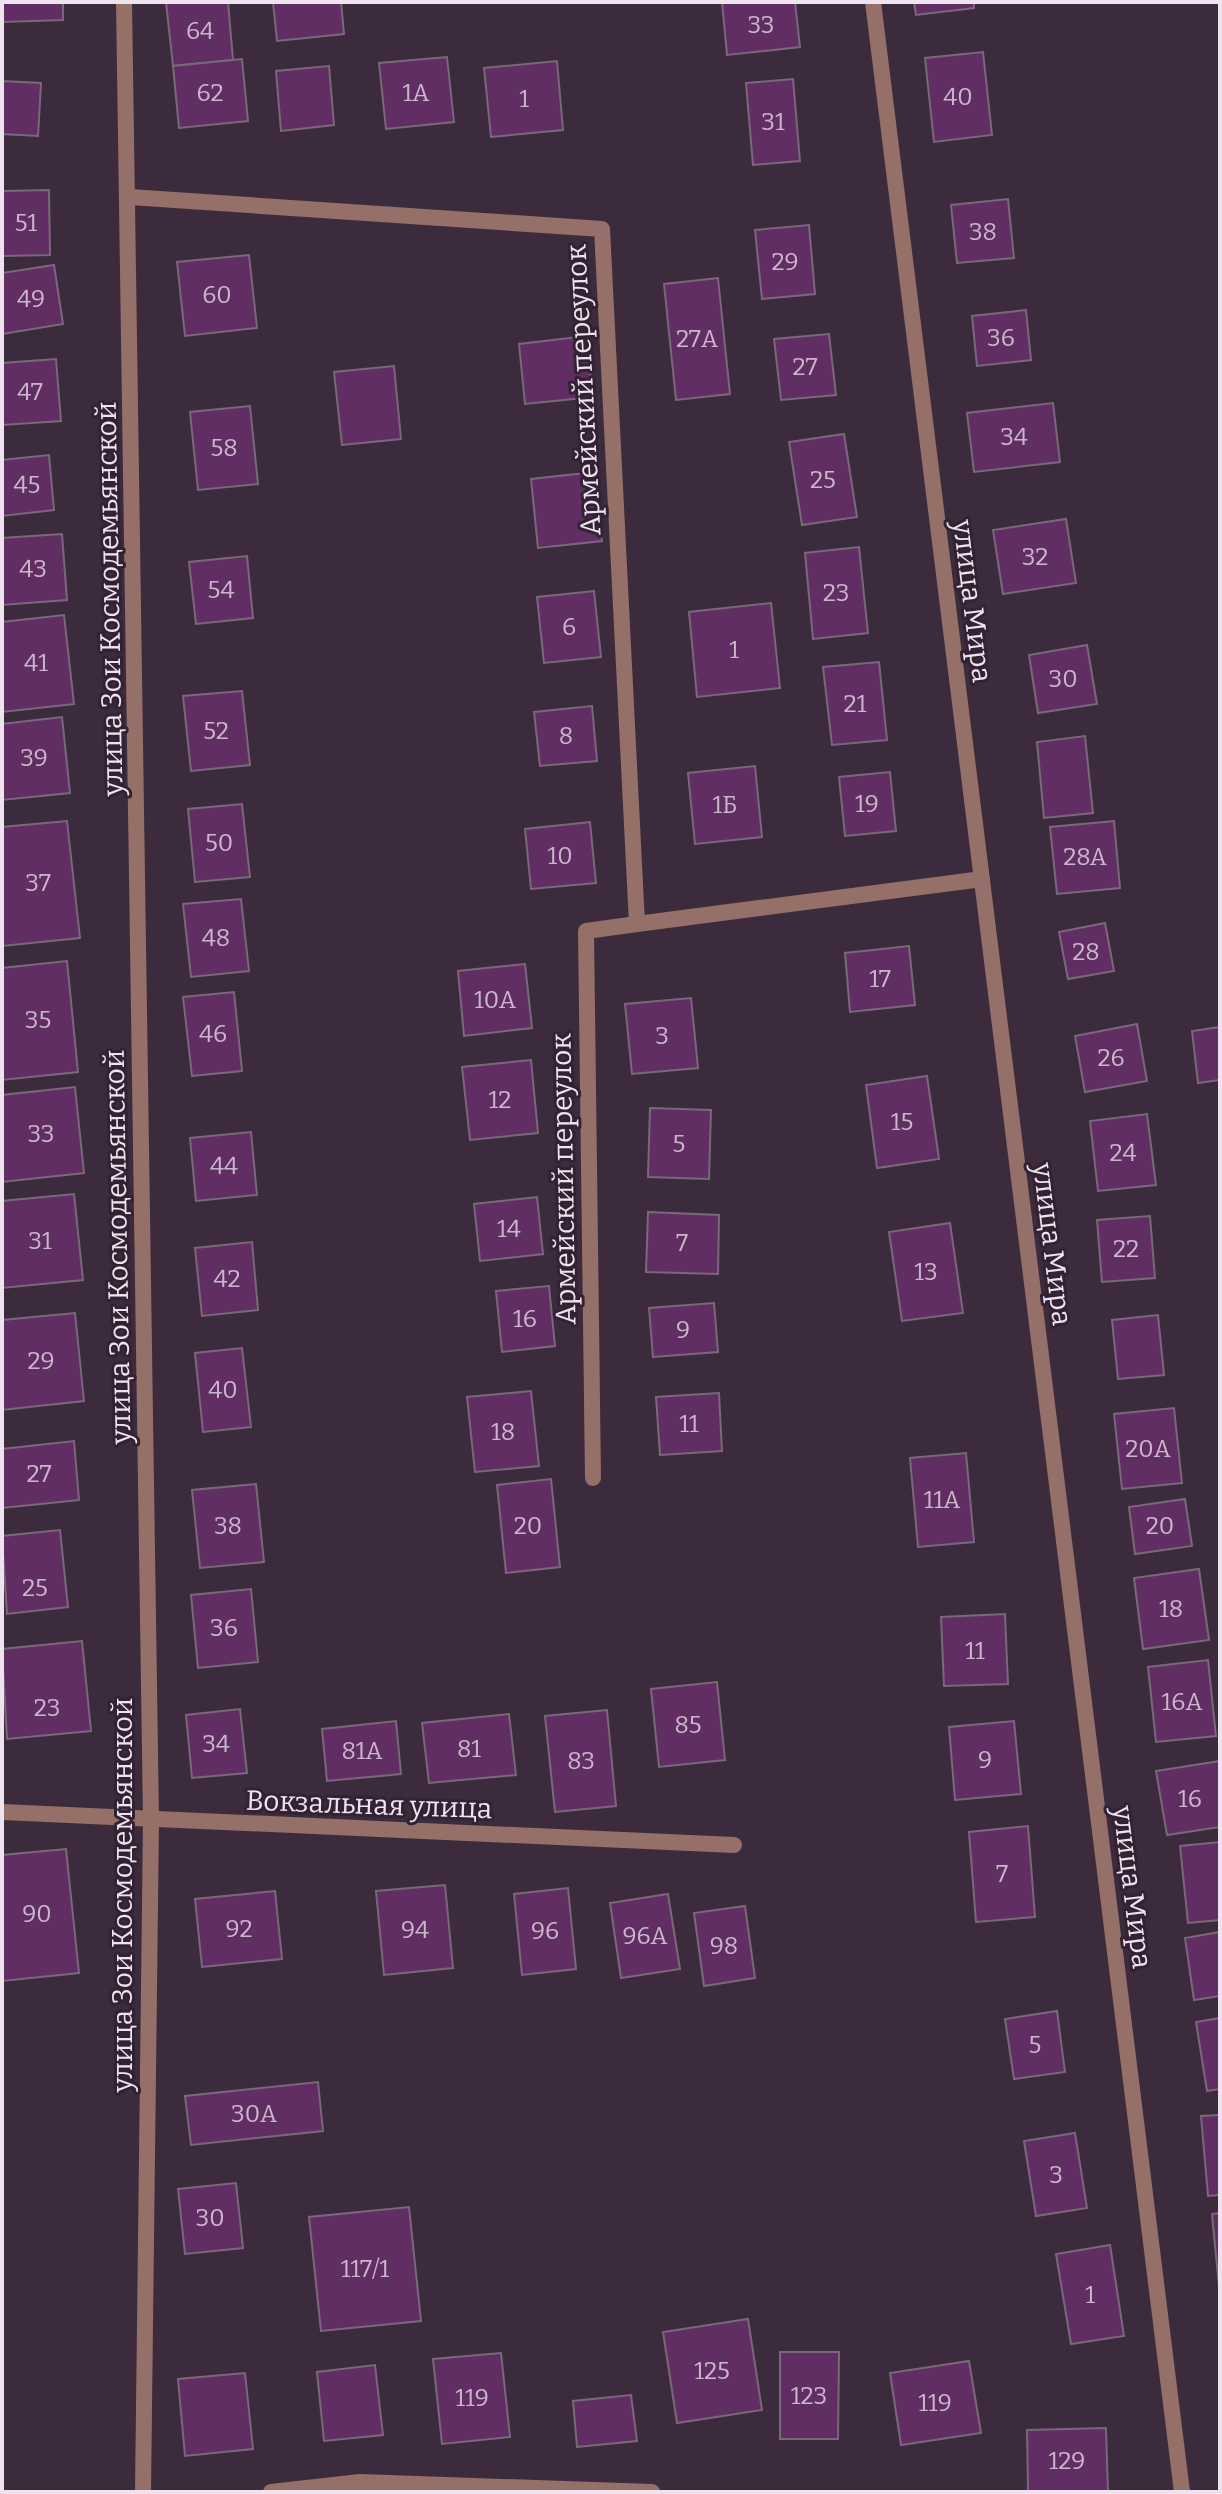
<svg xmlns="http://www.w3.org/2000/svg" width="1222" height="2494" viewBox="0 0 1222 2494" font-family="Bitter,serif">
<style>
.building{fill:#612e64;stroke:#7a677b;stroke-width:2}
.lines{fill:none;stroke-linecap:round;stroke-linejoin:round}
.service{stroke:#947068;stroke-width:16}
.minor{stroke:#947068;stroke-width:16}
.labels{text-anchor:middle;stroke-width:6;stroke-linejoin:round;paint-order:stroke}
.number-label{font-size:24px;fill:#cbb6cc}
.street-label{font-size:28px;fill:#eee3ef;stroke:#322233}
</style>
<rect width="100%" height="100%" fill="#3c2b3d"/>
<!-- building -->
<g class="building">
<polygon points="2,2 63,2 63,20 2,22"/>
<polygon points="166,2 228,2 233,60 173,66"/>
<polygon points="273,2 341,2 344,34 277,41"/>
<polygon points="722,2 795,2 800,47 727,55"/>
<polygon points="914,2 974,2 974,8 916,15"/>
<polygon points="983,52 992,135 934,142 925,58"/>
<polygon points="447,57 454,122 386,129 379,63"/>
<polygon points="242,59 248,121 179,128 173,66"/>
<polygon points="557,61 563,130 491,137 484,68"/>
<polygon points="329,66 334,125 281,131 276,71"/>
<polygon points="793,79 800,161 753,165 746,83"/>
<polygon points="2,81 41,83 38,136 2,134"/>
<polygon points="49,190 50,255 2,256 2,191"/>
<polygon points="1008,199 1014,258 957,263 951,205"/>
<polygon points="809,225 815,294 762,299 755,230"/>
<polygon points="249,255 257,328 185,336 177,262"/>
<polygon points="54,265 63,324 2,334 2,273"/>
<polygon points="718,278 730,394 676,400 664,284"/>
<polygon points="1026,310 1031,360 977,366 972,316"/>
<polygon points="829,334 836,395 781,400 774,339"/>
<polygon points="586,336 593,397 525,404 519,344"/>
<polygon points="56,359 61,421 2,425 2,363"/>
<polygon points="394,366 401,439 342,445 334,372"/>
<polygon points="1053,403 1060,462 974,472 967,413"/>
<polygon points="250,406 258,484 198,490 190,412"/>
<polygon points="844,434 857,517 802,525 789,442"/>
<polygon points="49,455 54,510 2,516 2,460"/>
<polygon points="594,472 602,541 538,548 531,479"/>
<polygon points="1066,519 1076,583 1003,594 993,530"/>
<polygon points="62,534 67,600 2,605 2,538"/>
<polygon points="859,547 868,633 813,639 805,553"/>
<polygon points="247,556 253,618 196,624 189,562"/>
<polygon points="594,591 601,657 544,663 537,597"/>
<polygon points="771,603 780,688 697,697 689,612"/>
<polygon points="64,615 74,704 2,712 2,622"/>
<polygon points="1087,645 1097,704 1038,713 1029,655"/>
<polygon points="879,662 887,740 832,745 823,667"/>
<polygon points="242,691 250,765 191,771 183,696"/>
<polygon points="592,706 597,761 540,766 534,712"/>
<polygon points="62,717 70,793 2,800 2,724"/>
<polygon points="1085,736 1093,813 1044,818 1037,742"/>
<polygon points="755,766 762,837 695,844 688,773"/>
<polygon points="890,772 896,831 845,836 839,777"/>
<polygon points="242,804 250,877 195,882 188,809"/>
<polygon points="67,821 80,938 2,946 2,827"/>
<polygon points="1114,821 1120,888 1057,894 1050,827"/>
<polygon points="590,822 596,883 531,889 525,829"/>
<polygon points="241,899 249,971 191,977 183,904"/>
<polygon points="1105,923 1114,971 1068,979 1059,932"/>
<polygon points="909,946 915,1005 850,1012 845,953"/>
<polygon points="67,961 78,1072 2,1080 2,968"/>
<polygon points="525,964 532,1028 464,1036 458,971"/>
<polygon points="234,992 242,1071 192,1076 183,997"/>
<polygon points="691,998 698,1068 632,1074 625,1004"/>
<polygon points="1137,1024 1147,1081 1085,1092 1075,1036"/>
<polygon points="1220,1027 1220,1080 1198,1083 1192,1031"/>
<polygon points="531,1060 538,1133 470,1140 462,1067"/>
<polygon points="927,1076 939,1159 877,1168 866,1085"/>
<polygon points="75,1087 84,1173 2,1182 2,1095"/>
<polygon points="650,1108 711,1110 709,1179 648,1177"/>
<polygon points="1147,1114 1156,1185 1098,1191 1090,1121"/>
<polygon points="251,1132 257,1195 196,1201 190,1138"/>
<polygon points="74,1194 83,1280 2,1288 2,1201"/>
<polygon points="537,1197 543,1254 480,1261 474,1204"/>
<polygon points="648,1212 719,1215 718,1274 646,1272"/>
<polygon points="1150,1216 1155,1278 1102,1282 1097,1220"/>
<polygon points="950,1223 963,1313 902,1321 889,1232"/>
<polygon points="252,1242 258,1310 202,1316 195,1248"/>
<polygon points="549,1286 555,1346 502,1352 496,1291"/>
<polygon points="714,1303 718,1352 653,1357 649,1308"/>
<polygon points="75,1313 84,1401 2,1410 2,1320"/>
<polygon points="1158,1315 1164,1375 1118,1379 1112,1320"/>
<polygon points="242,1348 251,1427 203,1432 195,1353"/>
<polygon points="531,1391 539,1466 475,1472 467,1397"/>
<polygon points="719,1393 722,1451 660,1455 656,1397"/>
<polygon points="1174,1408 1182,1483 1122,1489 1114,1414"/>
<polygon points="74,1441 79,1500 2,1508 2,1449"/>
<polygon points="966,1453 974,1542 918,1547 910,1458"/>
<polygon points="551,1479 560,1567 506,1573 497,1485"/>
<polygon points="256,1484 264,1562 200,1568 192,1490"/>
<polygon points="1185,1499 1192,1546 1135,1554 1129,1507"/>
<polygon points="60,1530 68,1607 7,1614 2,1536"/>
<polygon points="1199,1569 1209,1640 1143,1649 1134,1578"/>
<polygon points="251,1589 258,1662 198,1668 191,1595"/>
<polygon points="1005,1614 1008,1684 944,1686 941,1617"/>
<polygon points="82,1641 91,1731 7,1739 2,1649"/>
<polygon points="1208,1660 1216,1736 1156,1742 1148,1667"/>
<polygon points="717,1682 725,1760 659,1767 651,1689"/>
<polygon points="240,1709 247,1773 192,1778 186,1715"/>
<polygon points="607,1710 616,1806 555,1812 545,1716"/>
<polygon points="509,1714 516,1775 429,1783 422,1723"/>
<polygon points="396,1721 401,1774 327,1781 322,1729"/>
<polygon points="1014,1721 1021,1794 955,1800 949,1727"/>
<polygon points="1220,1761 1220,1827 1167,1835 1156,1771"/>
<polygon points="1028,1826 1035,1917 976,1922 969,1832"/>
<polygon points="1220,1842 1220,1920 1188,1923 1180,1846"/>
<polygon points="66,1849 79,1973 2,1981 2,1855"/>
<polygon points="445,1885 453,1968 384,1975 376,1891"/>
<polygon points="568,1888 576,1969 522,1975 514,1894"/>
<polygon points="275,1891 282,1959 202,1967 195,1899"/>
<polygon points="668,1894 680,1969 621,1978 610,1903"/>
<polygon points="745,1906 755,1978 704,1986 694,1913"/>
<polygon points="1220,1932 1220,1996 1194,2000 1185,1938"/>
<polygon points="1057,2011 1065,2072 1014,2079 1005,2019"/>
<polygon points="1220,2018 1220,2089 1207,2091 1196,2022"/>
<polygon points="318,2082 323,2131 191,2145 185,2096"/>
<polygon points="1220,2115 1220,2195 1208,2196 1201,2116"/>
<polygon points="1075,2133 1087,2208 1036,2216 1024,2141"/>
<polygon points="236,2183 243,2248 185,2254 178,2189"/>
<polygon points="409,2207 421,2321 321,2331 309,2217"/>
<polygon points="1220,2213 1220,2297 1212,2214"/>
<polygon points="1110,2245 1124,2336 1071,2344 1056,2254"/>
<polygon points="748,2319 762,2410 677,2423 663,2332"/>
<polygon points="780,2352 839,2352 838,2439 780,2439"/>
<polygon points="501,2353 510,2437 442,2444 433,2359"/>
<polygon points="969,2361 981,2433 901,2445 890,2373"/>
<polygon points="375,2365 383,2435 324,2441 317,2372"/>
<polygon points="245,2373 253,2449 185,2456 178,2379"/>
<polygon points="631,2395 637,2441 577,2447 573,2401"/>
<polygon points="1106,2428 1108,2492 1028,2492 1027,2430"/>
</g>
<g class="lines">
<!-- service -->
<g class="service">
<polyline points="130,197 602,229 637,924 982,879"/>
<polyline points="593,1478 586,931 637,924"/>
<polyline points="271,2492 360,2482 652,2492"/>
</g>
<!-- minor -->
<g class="minor">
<polyline points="124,2 151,1820 143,2492"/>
<polyline points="873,2 1182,2492"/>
<polyline points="2,1812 734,1845"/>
</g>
</g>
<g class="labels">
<!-- number labels -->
<g class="number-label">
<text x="761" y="33">33</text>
<text x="200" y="39">64</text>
<text x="210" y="101">62</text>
<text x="416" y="101">1А</text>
<text x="958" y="105">40</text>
<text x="524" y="107">1</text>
<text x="773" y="130">31</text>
<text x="26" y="231">51</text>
<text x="983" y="240">38</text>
<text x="785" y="270">29</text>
<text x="217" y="303">60</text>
<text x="31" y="307">49</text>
<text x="1001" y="346">36</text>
<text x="697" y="347">27А</text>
<text x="805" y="375">27</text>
<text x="30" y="400">47</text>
<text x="1014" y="445">34</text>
<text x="224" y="456">58</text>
<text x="823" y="488">25</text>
<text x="27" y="493">45</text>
<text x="1035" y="565">32</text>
<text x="33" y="577">43</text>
<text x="221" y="598">54</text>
<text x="836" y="601">23</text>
<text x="569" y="635">6</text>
<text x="734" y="658">1</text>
<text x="36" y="671">41</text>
<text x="1063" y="687">30</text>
<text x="855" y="712">21</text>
<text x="216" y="739">52</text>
<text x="566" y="744">8</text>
<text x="34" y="766">39</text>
<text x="867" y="812">19</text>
<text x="725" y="813">1Б</text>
<text x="219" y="851">50</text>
<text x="560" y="864">10</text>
<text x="1085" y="865">28А</text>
<text x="38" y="891">37</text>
<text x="216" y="946">48</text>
<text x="1086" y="960">28</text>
<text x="880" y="987">17</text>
<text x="495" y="1008">10А</text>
<text x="38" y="1028">35</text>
<text x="213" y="1042">46</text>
<text x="662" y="1044">3</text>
<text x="1111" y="1066">26</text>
<text x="500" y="1108">12</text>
<text x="902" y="1130">15</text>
<text x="41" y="1142">33</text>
<text x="679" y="1152">5</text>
<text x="1123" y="1161">24</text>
<text x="224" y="1174">44</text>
<text x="509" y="1237">14</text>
<text x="40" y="1249">31</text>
<text x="682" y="1251">7</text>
<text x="1126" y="1257">22</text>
<text x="926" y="1280">13</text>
<text x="227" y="1287">42</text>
<text x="525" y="1327">16</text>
<text x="683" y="1338">9</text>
<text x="41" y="1369">29</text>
<text x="223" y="1398">40</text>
<text x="689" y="1432">11</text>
<text x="503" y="1440">18</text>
<text x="1148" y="1457">20А</text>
<text x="39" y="1482">27</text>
<text x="942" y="1508">11А</text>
<text x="228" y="1534">38</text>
<text x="528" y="1534">20</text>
<text x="1160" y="1534">20</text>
<text x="35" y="1596">25</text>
<text x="1171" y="1617">18</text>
<text x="224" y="1636">36</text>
<text x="975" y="1659">11</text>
<text x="1182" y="1710">16А</text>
<text x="47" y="1716">23</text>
<text x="688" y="1733">85</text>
<text x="216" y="1752">34</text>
<text x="469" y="1757">81</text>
<text x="362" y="1759">81А</text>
<text x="985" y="1768">9</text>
<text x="581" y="1769">83</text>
<text x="1190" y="1807">16</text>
<text x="1002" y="1882">7</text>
<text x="37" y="1922">90</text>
<text x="239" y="1937">92</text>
<text x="415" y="1938">94</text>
<text x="545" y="1939">96</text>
<text x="645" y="1944">96А</text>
<text x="724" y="1954">98</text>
<text x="1035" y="2053">5</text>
<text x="254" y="2122">30А</text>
<text x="1056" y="2183">3</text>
<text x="210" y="2226">30</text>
<text x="365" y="2277">117/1</text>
<text x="1090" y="2303">1</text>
<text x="712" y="2379">125</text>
<text x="809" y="2404">123</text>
<text x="472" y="2406">119</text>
<text x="935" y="2411">119</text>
<text x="1067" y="2469">129</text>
</g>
<!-- street labels -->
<g class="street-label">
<text transform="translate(583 390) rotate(-93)" y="10">Армейский переулок</text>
<text transform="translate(109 599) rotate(-91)" y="10">улица Зои Космодемьянской</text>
<text transform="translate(973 601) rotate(83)" y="10">улица Мира</text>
<text transform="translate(563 1179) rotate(-91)" y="10">Армейский переулок</text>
<text transform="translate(1053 1244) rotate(83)" y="10">улица Мира</text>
<text transform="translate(117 1247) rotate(-91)" y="10">улица Зои Космодемьянской</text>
<text transform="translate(369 1804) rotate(2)" y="10">Вокзальная улица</text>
<text transform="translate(1133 1887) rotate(83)" y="10">улица Мира</text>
<text transform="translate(122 1895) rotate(-90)" y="10">улица Зои Космодемьянской</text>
</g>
</g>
<!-- border -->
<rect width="1222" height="2494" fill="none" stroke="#eee3ef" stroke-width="8"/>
</svg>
